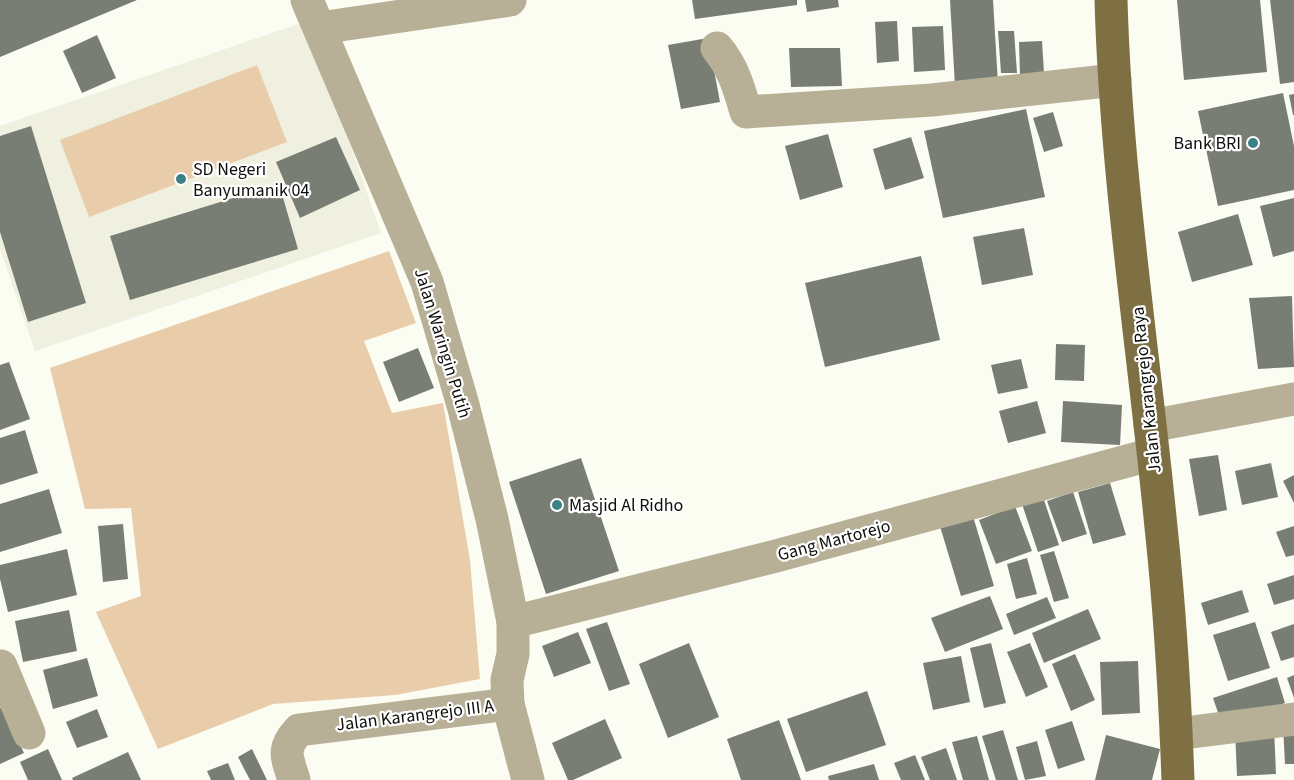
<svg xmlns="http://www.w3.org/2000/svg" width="1294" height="780" viewBox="0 0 1294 780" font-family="'Source Sans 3',sans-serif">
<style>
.built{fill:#eff0df}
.green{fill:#e9cca9}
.building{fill:#797e75}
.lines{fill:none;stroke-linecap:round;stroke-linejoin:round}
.minor{stroke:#b8af97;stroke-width:33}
.major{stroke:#7f7043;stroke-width:33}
.poi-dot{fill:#3a8288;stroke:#fff;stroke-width:2}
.labels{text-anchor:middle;stroke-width:4.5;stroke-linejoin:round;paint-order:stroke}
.poi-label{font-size:18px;fill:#0e0e0b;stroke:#fff;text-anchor:start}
.street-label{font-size:18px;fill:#0e0e0b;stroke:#fff}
</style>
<rect width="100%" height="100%" fill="#fbfcf2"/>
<!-- built -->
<polygon class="built" points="307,21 381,233 35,351 0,249 0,126"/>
<!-- green -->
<g class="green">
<polygon points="257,65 287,142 89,217 60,140"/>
<polygon points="389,251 416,323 364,341 392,413 443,403 470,560 480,679 395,695 273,704 158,749 96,612 141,596 131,508 85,509 50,368"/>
</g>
<!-- building -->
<g class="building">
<polygon points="0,0 137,0 0,57"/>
<polygon points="692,0 797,0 797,5 695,19"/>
<polygon points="805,0 838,0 839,7 807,12"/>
<polygon points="950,0 993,0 998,84 955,86"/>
<polygon points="1177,0 1260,0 1267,72 1184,80"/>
<polygon points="1270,0 1294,0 1294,82 1280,84"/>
<polygon points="897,21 899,61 877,63 875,22"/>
<polygon points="943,26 945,70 914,72 912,27"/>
<polygon points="998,31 1014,31 1017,73 1001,73"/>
<polygon points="97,35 116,78 82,93 63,51"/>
<polygon points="708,38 720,102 681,109 668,45"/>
<polygon points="1042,41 1044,73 1020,75 1019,42"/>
<polygon points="789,48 840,48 842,86 791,87"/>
<polygon points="1283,93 1294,146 1294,190 1218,206 1198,111"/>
<polygon points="1294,94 1294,115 1293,115 1289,95"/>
<polygon points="1026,109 1045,197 943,218 924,131"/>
<polygon points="1053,112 1063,146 1044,152 1033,118"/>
<polygon points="31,126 86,303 28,322 0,232 0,136"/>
<polygon points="828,134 843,187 800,200 785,146"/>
<polygon points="336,137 360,190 300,218 276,162"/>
<polygon points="911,137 924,178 885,190 873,149"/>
<polygon points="279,184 298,249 130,300 110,236"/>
<polygon points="1294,198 1294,251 1273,257 1260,206"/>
<polygon points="1238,214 1253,265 1192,282 1178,232"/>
<polygon points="1024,228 1033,275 982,285 973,237"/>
<polygon points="921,256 940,340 825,367 805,283"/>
<polygon points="1292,296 1294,367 1258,369 1249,298"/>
<polygon points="1056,344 1085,345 1084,381 1055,380"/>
<polygon points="418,348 434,388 399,402 383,362"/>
<polygon points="1021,359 1028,388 998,394 991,365"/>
<polygon points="9,362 30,419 0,430 0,365"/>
<polygon points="1037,401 1046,433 1008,443 999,411"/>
<polygon points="1063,401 1122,405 1120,445 1061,442"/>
<polygon points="25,430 38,473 0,485 0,438"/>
<polygon points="1218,455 1227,510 1199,516 1189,459"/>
<polygon points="581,458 619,571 546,594 509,482"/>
<polygon points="1271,463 1278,497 1242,505 1235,471"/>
<polygon points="1294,475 1294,503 1283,481"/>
<polygon points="1110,483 1126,535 1093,544 1078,492"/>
<polygon points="49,489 62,533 0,552 0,504"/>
<polygon points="1073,492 1087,534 1062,542 1047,501"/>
<polygon points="1043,497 1059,545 1038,552 1022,504"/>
<polygon points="1015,506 1032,551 996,564 979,520"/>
<polygon points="972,513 994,586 961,596 939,523"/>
<polygon points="123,524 128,579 103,582 98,526"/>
<polygon points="1294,526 1294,555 1286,557 1276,532"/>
<polygon points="67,549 77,595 8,612 0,579 0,565"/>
<polygon points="1054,551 1069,598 1054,602 1040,555"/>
<polygon points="1027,558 1037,594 1016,599 1007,564"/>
<polygon points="1294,575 1294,599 1274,605 1267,584"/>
<polygon points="1242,590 1249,612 1208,625 1201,603"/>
<polygon points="990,596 1003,629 945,652 931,618"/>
<polygon points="1047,597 1056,618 1014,635 1006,614"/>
<polygon points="1088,609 1101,639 1044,663 1032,633"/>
<polygon points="69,610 77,651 23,662 15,621"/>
<polygon points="607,622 630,684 609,691 586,629"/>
<polygon points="1255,622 1270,668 1228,681 1213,635"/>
<polygon points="1294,624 1294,657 1281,661 1271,632"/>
<polygon points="578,632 591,663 554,677 542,646"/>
<polygon points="689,643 719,717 668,738 639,664"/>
<polygon points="991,643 1006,703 984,708 970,648"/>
<polygon points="1030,643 1048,687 1026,697 1007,652"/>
<polygon points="1075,654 1095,700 1071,711 1052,664"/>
<polygon points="961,656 970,702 933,710 923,663"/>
<polygon points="87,658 98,696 53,709 43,670"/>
<polygon points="1138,661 1140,713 1102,715 1100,662"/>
<polygon points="1294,675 1294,698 1287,678"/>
<polygon points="1277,677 1285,703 1222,724 1213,698"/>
<polygon points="867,691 886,745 806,772 787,719"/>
<polygon points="2,707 24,753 0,764 0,708"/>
<polygon points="97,709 108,737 77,748 66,722"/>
<polygon points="605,719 622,758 573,780 568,780 552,743"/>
<polygon points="779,720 801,780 741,780 727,739"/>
<polygon points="1072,721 1085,760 1058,769 1045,730"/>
<polygon points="1283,726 1294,726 1294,764 1285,764"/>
<polygon points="1274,728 1276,774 1237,776 1235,730"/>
<polygon points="1003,730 1018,780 996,780 982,736"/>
<polygon points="1106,735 1160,749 1152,780 1095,780"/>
<polygon points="977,736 989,780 963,780 952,742"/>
<polygon points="1037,741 1046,776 1025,780 1016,747"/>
<polygon points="946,748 957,780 930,780 921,757"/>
<polygon points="48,749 62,780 28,780 20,762"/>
<polygon points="252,749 267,780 250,780 238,757"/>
<polygon points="128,752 141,780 73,780 72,778"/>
<polygon points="915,755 925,780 901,780 894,763"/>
<polygon points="228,763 235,780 211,780 207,771"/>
<polygon points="874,764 879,780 829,780 828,776"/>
</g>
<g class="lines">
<!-- minor -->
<g class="minor">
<polyline points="307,0 427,282 463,405 492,519 513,622 513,654 507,680 508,704 528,780"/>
<polyline points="320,28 510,0"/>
<path d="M717,48C733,67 739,88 746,112L932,100L1115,80"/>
<polyline points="1150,426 1294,399"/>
<polyline points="513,622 776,556 1153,454"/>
<polyline points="1,666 29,733"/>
<polyline points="1176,734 1294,719"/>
<path d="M294,780C287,757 281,749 299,730L508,704"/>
</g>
<!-- major -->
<path class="major" d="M1111,0C1116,176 1144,352 1161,527C1170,611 1175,696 1178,780"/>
</g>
<!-- markers -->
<g class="poi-dot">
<circle cx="1253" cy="143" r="6"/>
<circle cx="181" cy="179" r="6"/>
<circle cx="557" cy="505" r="6"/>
</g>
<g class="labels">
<!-- poi labels -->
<g class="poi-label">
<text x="1241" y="149" text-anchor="end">Bank BRI</text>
<text x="193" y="175">SD Negeri<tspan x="193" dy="21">Banyumanik 04</tspan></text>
<text x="569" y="511">Masjid Al Ridho</text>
</g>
<!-- street labels -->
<g class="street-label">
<text transform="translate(443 343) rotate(73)" y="6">Jalan Waringin Putih</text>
<text transform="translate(1146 390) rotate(-96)" y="6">Jalan Karangrejo Raya</text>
<text transform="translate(834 540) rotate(-15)" y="6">Gang Martorejo</text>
<text transform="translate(415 715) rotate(-7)" y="6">Jalan Karangrejo III A</text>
</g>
</g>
</svg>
